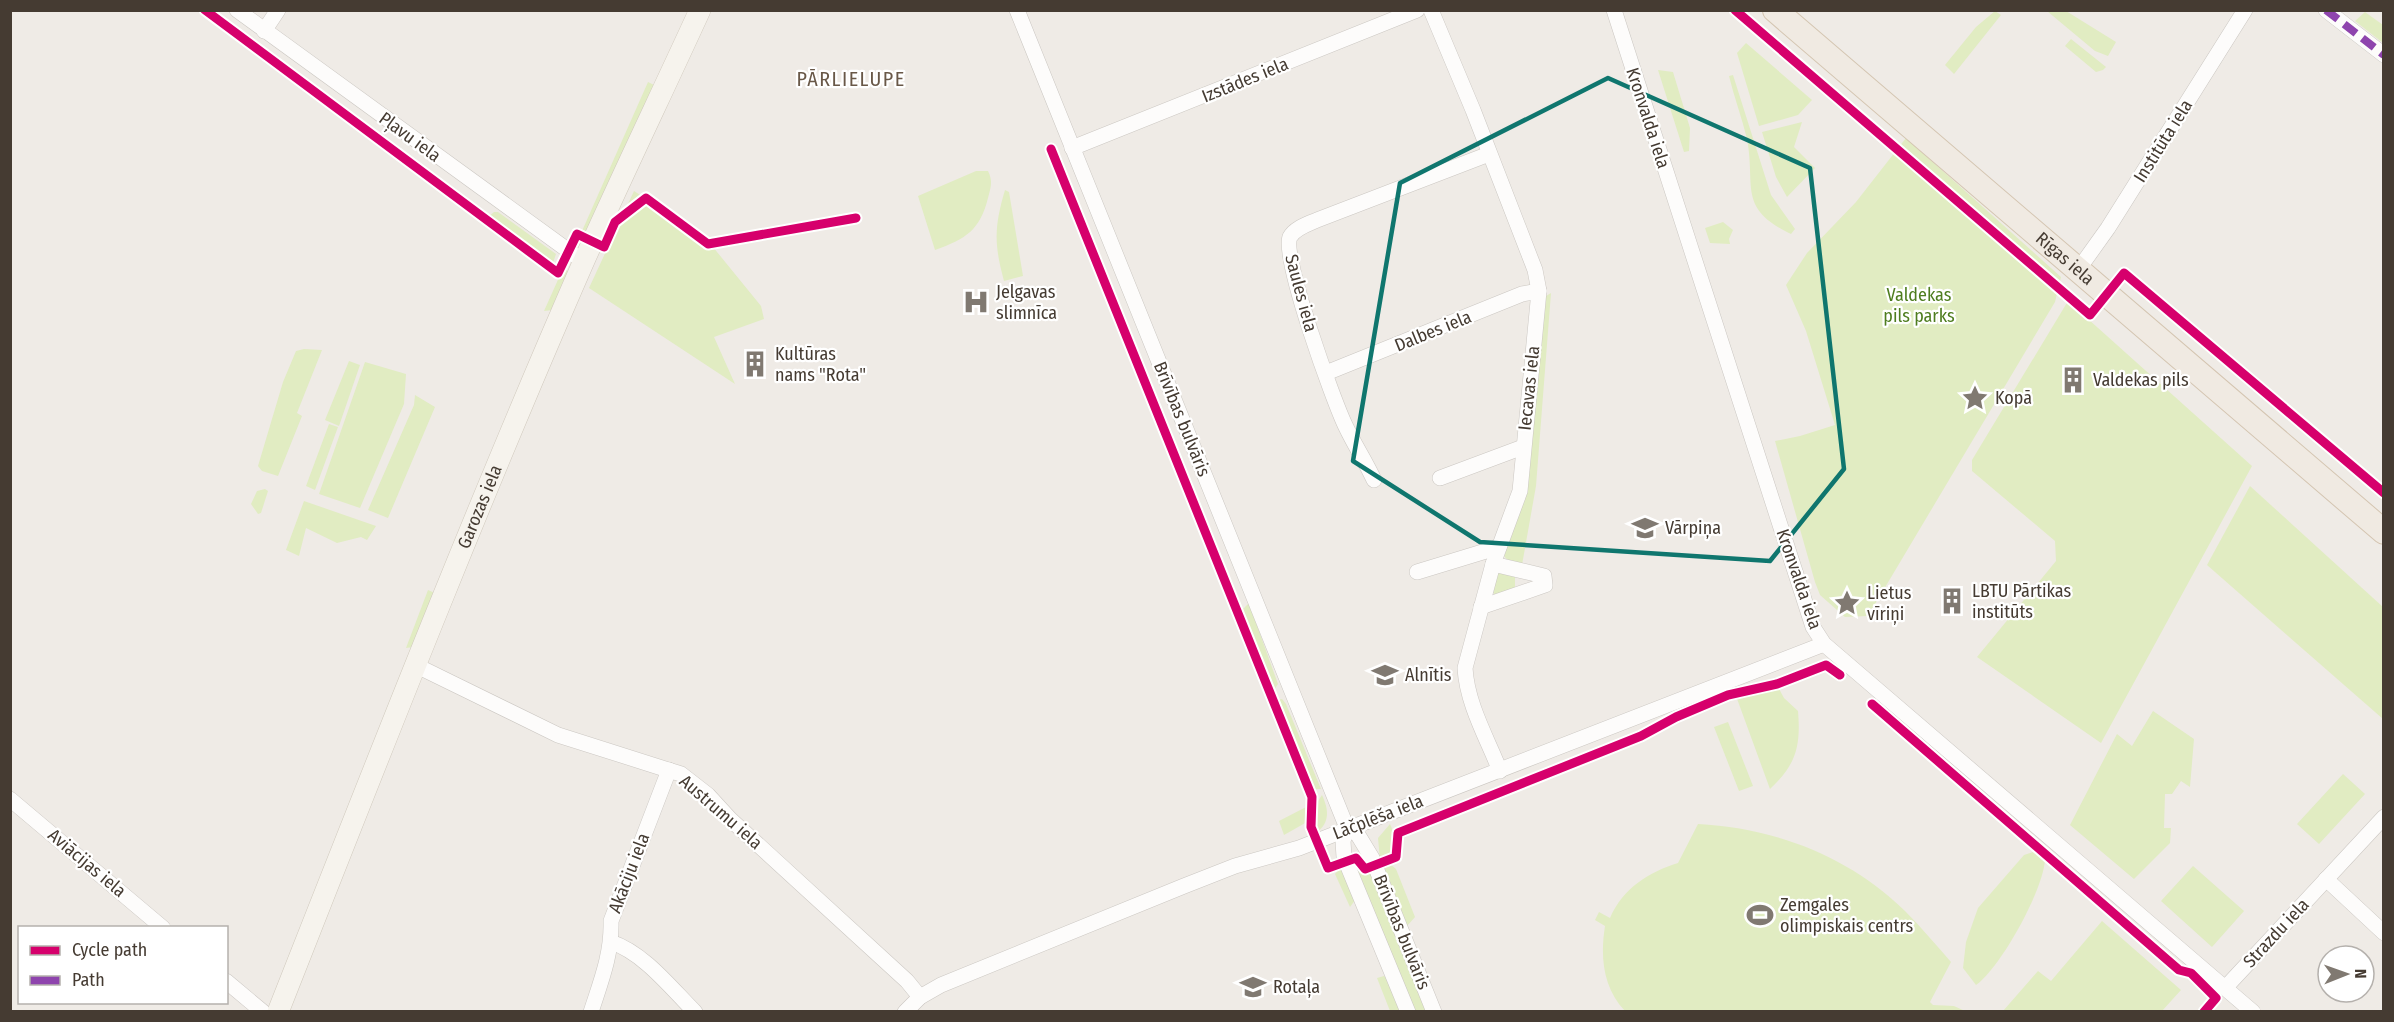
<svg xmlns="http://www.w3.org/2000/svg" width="2394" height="1022" viewBox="0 0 2394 1022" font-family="'Fira Sans Condensed',sans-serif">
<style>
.green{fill:#e1ecc2}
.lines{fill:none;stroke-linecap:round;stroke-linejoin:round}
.street-casing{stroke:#cbc7c2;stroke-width:16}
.secondary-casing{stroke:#d0c9bd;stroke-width:22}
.primary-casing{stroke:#d4c5b1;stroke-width:26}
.street{stroke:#fdfcfb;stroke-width:15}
.secondary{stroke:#f6f3ed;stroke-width:21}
.primary{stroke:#f0eae2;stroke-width:24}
.quiet{stroke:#8e44ad;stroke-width:8;stroke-dasharray:15 8;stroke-linecap:butt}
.cycleway-casing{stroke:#fff;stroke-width:13}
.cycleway{stroke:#d6006c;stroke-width:9}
.marked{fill:none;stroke:#0f766e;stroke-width:4.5;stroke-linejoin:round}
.labels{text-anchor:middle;stroke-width:4.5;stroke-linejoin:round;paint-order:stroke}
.street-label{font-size:18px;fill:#453b32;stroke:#fff}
.poi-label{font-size:18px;fill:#453b32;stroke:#fff;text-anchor:start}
.park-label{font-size:18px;fill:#4e7d1f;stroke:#fff}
.neighbourhood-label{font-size:20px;letter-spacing:1.5px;fill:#695848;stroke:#fff}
</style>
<rect width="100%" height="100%" fill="#efebe6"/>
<!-- green -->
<g class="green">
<polygon points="1995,11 2001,15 1954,74 1945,65 1976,27"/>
<polygon points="2047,11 2066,11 2116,42 2108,56 2095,51"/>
<polygon points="2365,12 2383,25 2383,43 2355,21"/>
<polygon points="2071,39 2106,67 2103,70 2096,72 2065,46"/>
<polygon points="1746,43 1812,100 1798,115 1759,126 1737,53"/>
<polygon points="1658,70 1673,72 1690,128 1689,151 1684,152"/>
<path d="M1733,75L1771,195L1795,229L1791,234C1737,208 1756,187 1747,139C1742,118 1734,97 1729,76Z"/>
<polygon points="648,82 654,85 586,234 582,231"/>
<polygon points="1802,122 1794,147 1815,168 1787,197 1776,177 1762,132"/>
<polygon points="1906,138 2061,277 2055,302 1868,616 1845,617 1820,595 1815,582 1775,441 1800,436 1835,425 1806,331 1786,285 1807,253 1856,202"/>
<path d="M976,171H988C993,181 991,187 988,198C980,230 966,239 935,250L918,196Z"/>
<path d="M1005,190L1009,192L1023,276L1004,281C994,244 994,227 1005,190Z"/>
<polygon points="634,191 704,236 761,306 764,319 714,337 735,384 589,288"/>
<polygon points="494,212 498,212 556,254 553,263 488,217"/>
<polygon points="1723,222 1733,230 1729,239 1730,244 1710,243 1705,228"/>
<polygon points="563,259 566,262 568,276 553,310 544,311 561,273"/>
<polygon points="1551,293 1536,486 1522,565 1509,562 1504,556 1546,296"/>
<polygon points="2068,301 2252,466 2101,743 1977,657 2056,561 2055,541 1972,471 1972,460"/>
<polygon points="304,349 322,350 297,413 302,416 278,476 262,471 258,466 283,382 296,351"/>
<polygon points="349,361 360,365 339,426 325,420"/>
<polygon points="365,362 406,374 404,404 360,508 319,494"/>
<polygon points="415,395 435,407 388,518 368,510 414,405"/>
<polygon points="329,424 338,427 315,490 306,486"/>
<polygon points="2250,486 2383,607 2383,719 2207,565"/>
<polygon points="265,489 268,491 261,513 258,514 251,504 257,491"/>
<polygon points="304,501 376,526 367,540 361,537 337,543 306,528 299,556 286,550"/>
<polygon points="1498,572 1515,575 1515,588 1495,595 1492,591"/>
<polygon points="428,590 435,593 413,647 406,648"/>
<polygon points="1249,603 1278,684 1274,690 1241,611"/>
<path d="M1778,687L1784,698L1798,711C1801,746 1796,765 1770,789L1736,696Z"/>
<polygon points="1282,699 1286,704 1321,789 1313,789 1277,700"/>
<polygon points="2153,711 2194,739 2190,787 2181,781 2172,794 2165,794 2164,828 2171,828 2170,843 2134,879 2070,825 2117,734 2132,746"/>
<polygon points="1728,722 1753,786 1739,791 1714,727"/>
<polygon points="2343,774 2365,794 2319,844 2297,824"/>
<path d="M1322,795C1329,810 1330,823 1316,833L1318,801Z"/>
<polygon points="1310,805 1307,822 1284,835 1279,821"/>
<polygon points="1390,824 1393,831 1391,855 1380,860 1378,838"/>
<path d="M1698,824C1775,828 1849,856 1905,911C1921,927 1936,945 1951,962L1930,1002L1933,1005L1954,1006L1965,1011H1625C1603,988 1600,957 1605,926L1595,920L1599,912L1610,918C1623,888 1649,872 1678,863Z"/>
<path d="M2033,852L2045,859C2044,889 2001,967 1976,985L1963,968L1966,942L1978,908L2024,855Z"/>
<polygon points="1354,861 1359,863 1363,872 1371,871 1428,1011 1415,1011"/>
<polygon points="1390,864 1396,869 1415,917 1407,926 1383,866"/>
<polygon points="1342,866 1356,899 1350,907 1335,874"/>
<polygon points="2193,866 2244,911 2212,947 2161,901"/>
<polygon points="2102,921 2181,990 2162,1011 2003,1011 2038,971 2051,981"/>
<polygon points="1384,976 1387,978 1402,1011 1390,1011 1377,978"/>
</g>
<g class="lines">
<!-- street casing -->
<g class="street-casing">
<g id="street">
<polyline points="237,10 584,262"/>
<polyline points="1017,10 1347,828 1358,835 1372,858 1434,1012"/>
<path d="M1431,10L1473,110L1535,270L1539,291L1520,491L1493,564L1465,668C1467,704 1487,738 1500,771"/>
<polyline points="1614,10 1813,627 1824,644 2253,1012"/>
<polyline points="2326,10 2384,55"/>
<polyline points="264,31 278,10"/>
<polyline points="1072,148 1417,10"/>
<polyline points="2078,270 2108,228 2245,10"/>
<polyline points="1326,373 1522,294 1539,291"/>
<polyline points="1440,478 1523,447"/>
<path d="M1374,480C1366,462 1355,446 1346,427C1334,403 1281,256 1290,237C1295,228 1308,224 1317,220L1489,154"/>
<polyline points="1417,572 1499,547"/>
<polyline points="1481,607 1545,585 1544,576 1493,564"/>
<polyline points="415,665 558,735 681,774 708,795 730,819 907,981 920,997"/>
<polyline points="10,799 163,928"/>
<polyline points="1347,828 1343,841 1344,857 1408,1012"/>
<polyline points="2326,879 2384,933"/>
<path d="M611,942C644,953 671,988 695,1012"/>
<polyline points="226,981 263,1012"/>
<polyline points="2226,987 2384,817"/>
<path d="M591,1012C601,981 612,954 611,921L669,770"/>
<polyline points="905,1012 920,997 941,985 1184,886 1235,866 1299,848 1824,644"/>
</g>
</g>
<!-- secondary casing -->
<g class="secondary-casing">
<g id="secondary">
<path id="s1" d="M278,1012C377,761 475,510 583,263C621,178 661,95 700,10"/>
</g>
</g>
<!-- primary casing -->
<g class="primary-casing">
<g id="primary">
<path id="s2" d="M1775,10L2384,532"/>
</g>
</g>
<!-- street -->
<use href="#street" class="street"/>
<!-- secondary -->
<use href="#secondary" class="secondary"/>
<!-- primary -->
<use href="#primary" class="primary"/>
<!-- quiet -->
<polyline class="quiet" points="2326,10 2384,55"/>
<!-- cycleway casing -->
<g class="cycleway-casing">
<g id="cycleway">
<polyline points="205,10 558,273 577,234 604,247 615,222 646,198 708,244 856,218"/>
<polyline points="1735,10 2090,315 2124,273 2384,493"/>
<polyline points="1051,149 1312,797 1311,827 1328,868 1356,858 1365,869 1396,857 1398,833 1641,736 1676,717 1728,695 1777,684 1826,665 1840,675"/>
<polyline points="1872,704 2179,970 2191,973 2216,998 2204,1012"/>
</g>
</g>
<!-- cycleway -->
<use href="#cycleway" class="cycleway"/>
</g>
<!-- marked area -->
<path class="marked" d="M1608,78L1810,168L1844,469L1770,561L1480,542L1353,461L1400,183Z"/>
<!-- icons -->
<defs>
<g id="hospital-bare" transform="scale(2.07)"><path d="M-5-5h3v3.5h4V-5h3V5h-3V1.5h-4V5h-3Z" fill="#807971" stroke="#fff" stroke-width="2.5" paint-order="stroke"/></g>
<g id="building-bare" transform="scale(2.07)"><path d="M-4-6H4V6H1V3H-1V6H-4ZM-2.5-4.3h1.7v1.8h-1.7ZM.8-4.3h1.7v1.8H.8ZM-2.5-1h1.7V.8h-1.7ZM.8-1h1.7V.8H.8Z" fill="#807971" stroke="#fff" stroke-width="2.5" paint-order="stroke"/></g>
<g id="sight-bare" transform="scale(2.07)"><path d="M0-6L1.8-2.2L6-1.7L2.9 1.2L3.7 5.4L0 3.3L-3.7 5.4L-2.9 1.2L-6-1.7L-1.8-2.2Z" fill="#807971" stroke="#fff" stroke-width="2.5" paint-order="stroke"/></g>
<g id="school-bare" transform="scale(2.07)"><path d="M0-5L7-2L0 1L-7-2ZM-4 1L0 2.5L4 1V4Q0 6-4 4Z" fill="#807971" stroke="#fff" stroke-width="2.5" paint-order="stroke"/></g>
<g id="stadium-bare" transform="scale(2.07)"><path d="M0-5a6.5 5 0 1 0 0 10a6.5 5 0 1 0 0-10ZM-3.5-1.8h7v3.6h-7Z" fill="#807971" stroke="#fff" stroke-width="2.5" paint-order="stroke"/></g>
</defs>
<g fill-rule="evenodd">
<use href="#hospital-bare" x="976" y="302"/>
<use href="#building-bare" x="755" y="364"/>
<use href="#building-bare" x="2073" y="380"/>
<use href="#sight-bare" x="1975" y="398"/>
<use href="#school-bare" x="1645" y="528"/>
<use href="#building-bare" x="1952" y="601"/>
<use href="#sight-bare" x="1847" y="603"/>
<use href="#school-bare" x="1385" y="675"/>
<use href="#stadium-bare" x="1760" y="915"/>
<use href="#school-bare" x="1253" y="987"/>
</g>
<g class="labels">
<!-- street labels -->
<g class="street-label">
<text transform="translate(1245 80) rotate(-22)" y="6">Izstādes iela</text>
<text transform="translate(1648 118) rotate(72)" y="6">Kronvalda iela</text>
<text transform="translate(410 137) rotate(36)" y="6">Pļavu iela</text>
<text transform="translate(2163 141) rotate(-58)" y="6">Institūta iela</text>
<text dy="6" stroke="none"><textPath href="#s2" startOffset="382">Rīgas iela</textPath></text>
<text transform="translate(1301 293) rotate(75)" y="6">Saules iela</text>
<text transform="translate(1433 331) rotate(-22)" y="6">Dalbes iela</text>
<text transform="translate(1529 388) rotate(-84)" y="6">Iecavas iela</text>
<text transform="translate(1182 419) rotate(68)" y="6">Brīvības bulvāris</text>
<text dy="6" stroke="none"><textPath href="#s1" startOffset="544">Garozas iela</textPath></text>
<text transform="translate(1799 579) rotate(71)" y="6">Kronvalda iela</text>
<text transform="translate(721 812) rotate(41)" y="6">Austrumu iela</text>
<text transform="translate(1378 817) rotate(-21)" y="6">Lāčplēša iela</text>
<text transform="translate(87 863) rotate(40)" y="6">Aviācijas iela</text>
<text transform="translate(629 873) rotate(-69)" y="6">Akāciju iela</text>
<text transform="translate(1402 932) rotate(68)" y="6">Brīvības bulvāris</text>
<text transform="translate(2276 933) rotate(-47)" y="6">Strazdu iela</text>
</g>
<!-- poi labels -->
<g class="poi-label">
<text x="996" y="298">Jelgavas<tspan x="996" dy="21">slimnīca</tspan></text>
<text x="775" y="360">Kultūras<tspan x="775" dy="21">nams "Rota"</tspan></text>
<text x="2093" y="386">Valdekas pils</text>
<text x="1995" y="404">Kopā</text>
<text x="1665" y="534">Vārpiņa</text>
<text x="1972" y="597">LBTU Pārtikas<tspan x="1972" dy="21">institūts</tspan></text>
<text x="1867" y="599">Lietus<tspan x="1867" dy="21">vīriņi</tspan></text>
<text x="1405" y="681">Alnītis</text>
<text x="1780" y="911">Zemgales<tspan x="1780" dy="21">olimpiskais centrs</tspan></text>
<text x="1273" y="993">Rotaļa</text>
</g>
<!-- park labels -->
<g class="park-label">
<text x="1919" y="301">Valdekas<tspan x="1919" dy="21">pils parks</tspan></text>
</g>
<!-- neighbourhood labels -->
<g class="neighbourhood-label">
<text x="851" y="86">PĀRLIELUPE</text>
</g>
</g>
<!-- border -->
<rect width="2394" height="1022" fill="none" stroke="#453b32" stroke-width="24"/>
<!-- legend -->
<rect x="18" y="926" width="210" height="78" fill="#ffffff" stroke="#b5b1ad" stroke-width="1.5"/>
<rect x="30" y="946" width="30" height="9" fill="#d6006c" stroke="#b5b1ad" stroke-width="1.5"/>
<text x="72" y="956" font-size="18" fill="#453b32">Cycle path</text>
<rect x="30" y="976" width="30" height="9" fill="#8e44ad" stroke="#b5b1ad" stroke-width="1.5"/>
<text x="72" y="986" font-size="18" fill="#453b32">Path</text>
<!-- north arrow -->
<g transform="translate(2346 974) rotate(89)"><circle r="28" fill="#ffffff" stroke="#b5b1ad" stroke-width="1.5"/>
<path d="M0-4.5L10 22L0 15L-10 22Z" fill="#807971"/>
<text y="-9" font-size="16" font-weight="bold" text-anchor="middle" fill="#453b32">N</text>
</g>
</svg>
